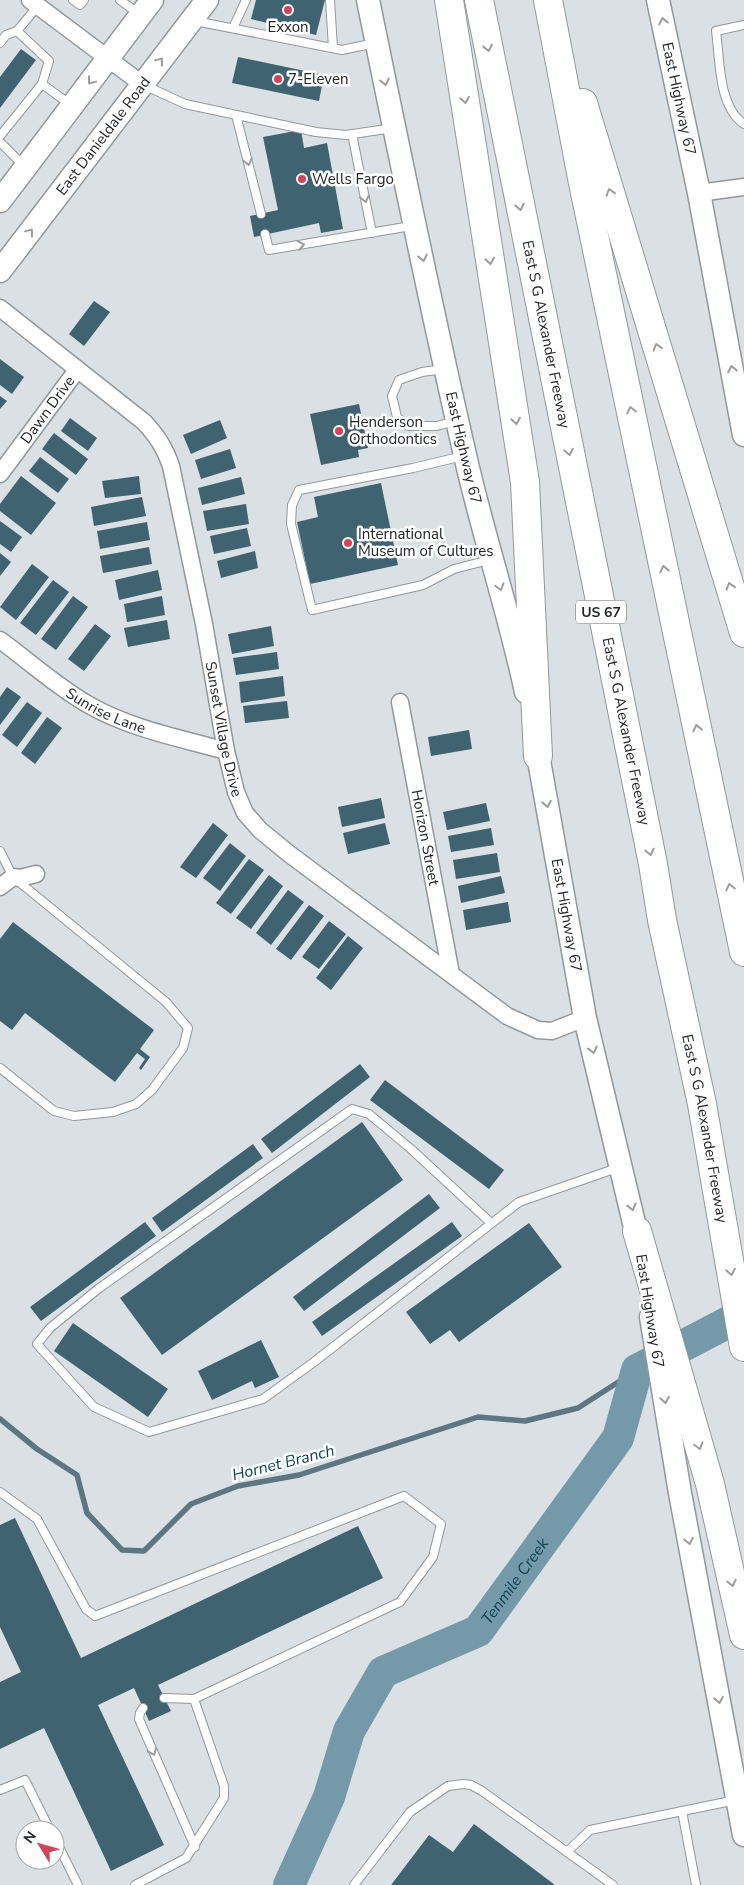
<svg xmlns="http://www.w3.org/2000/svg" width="744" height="1885" viewBox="0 0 744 1885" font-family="'Nunito Sans',sans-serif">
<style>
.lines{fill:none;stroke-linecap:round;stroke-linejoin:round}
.stream{stroke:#5c7682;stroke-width:5.5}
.river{stroke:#7499a9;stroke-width:32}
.building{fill:#3f6371}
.lane-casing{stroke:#92989b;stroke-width:10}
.street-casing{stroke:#92989b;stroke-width:19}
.secondary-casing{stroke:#92989b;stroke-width:25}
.highway-casing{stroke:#92989b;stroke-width:30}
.lane{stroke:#fff;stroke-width:8}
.street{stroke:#fff;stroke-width:16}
.secondary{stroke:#fff;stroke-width:22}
.highway{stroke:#fff;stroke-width:28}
.oneway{stroke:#9c9d9d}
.poi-dot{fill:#d34359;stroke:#fff;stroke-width:2}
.labels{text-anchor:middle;stroke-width:5;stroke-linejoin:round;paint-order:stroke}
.shield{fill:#fff;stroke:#656667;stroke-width:1}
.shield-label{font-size:14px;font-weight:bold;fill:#232526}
.poi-label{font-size:15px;fill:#232526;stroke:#fff;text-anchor:start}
.street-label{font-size:15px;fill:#232526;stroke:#fff}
.water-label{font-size:16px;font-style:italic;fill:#0e4355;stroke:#fff}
</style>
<rect width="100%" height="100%" fill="#dae0e3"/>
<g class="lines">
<!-- stream -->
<polyline class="stream" points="0,1419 37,1449 77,1475 87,1513 122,1550 144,1551 191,1504 238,1486 299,1475 478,1417 525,1421 578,1408 637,1370"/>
<!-- river -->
<path class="river" id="s1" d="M289,1885L329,1797L349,1731L383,1672L478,1631L618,1438L637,1370L744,1314"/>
</g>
<!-- building -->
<g class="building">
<polygon points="256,0 325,0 316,35 251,19"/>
<polygon points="21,49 36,60 0,108 0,77"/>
<polygon points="238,57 324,75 319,101 232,83"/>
<polygon points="301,130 304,148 327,143 343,229 321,233 319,223 254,237 250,216 278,210 263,137"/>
<polygon points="94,301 110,312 84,346 69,334"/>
<polygon points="0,359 24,377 12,394 0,385"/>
<polygon points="0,396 7,401 0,409"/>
<polygon points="359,404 368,448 358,450 359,457 321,465 310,414"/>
<polygon points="70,418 97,438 88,451 61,431"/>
<polygon points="220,420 227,438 191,454 183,435"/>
<polygon points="54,433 88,459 76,475 42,449"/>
<polygon points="230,449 236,468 201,479 195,460"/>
<polygon points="40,457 69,479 58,493 29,471"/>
<polygon points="21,476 56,503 31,535 0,511 0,504"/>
<polygon points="139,476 141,494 105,498 102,481"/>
<polygon points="241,477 245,494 202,505 198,488"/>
<polygon points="381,483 398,565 310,584 297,522 318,517 314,497"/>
<polygon points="142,497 146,516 94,526 91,507"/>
<polygon points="246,504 249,524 207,531 203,511"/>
<polygon points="0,521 22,537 11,552 0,544"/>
<polygon points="147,522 150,540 100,549 97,531"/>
<polygon points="247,528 251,546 214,554 210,536"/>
<polygon points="149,547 152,564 103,573 100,556"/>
<polygon points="255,551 258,568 221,578 217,561"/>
<polygon points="0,553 11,562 0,576"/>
<polygon points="32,564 49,577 16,620 0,607"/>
<polygon points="158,570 162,590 119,600 115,580"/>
<polygon points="53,580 69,592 36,635 20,623"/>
<polygon points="73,596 88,607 56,650 41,639"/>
<polygon points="162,596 165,615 127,622 124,604"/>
<polygon points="167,620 170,639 128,647 124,628"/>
<polygon points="95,624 111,636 84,671 68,659"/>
<polygon points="271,626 274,646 232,654 228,634"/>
<polygon points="277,652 279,669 236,675 233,658"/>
<polygon points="283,676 285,696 241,703 239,682"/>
<polygon points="7,687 21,697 0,725 0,697"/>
<polygon points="287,701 289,718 245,723 243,706"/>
<polygon points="27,702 42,713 17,747 2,735"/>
<polygon points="47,717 62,728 35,764 21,753"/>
<polygon points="469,730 472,749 431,756 428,737"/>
<polygon points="381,798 385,818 342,827 338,807"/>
<polygon points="486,803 490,821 447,830 443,812"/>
<polygon points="213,823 228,835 196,878 180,867"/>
<polygon points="385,823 390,844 348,854 343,833"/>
<polygon points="491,828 494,845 451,852 448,836"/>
<polygon points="230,843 246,856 220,891 203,878"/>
<polygon points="497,853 500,872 456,879 453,860"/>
<polygon points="249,859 264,870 231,914 216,903"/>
<polygon points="269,875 283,886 251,929 236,918"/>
<polygon points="501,876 505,893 461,903 458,886"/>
<polygon points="288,890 304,902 271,945 256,933"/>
<polygon points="508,902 511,922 466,930 463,910"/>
<polygon points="309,905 324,916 291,960 276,949"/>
<polygon points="329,921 346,934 319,969 302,957"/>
<polygon points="13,922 154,1030 140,1049 150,1057 141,1070 139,1068 145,1059 137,1053 115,1082 25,1013 12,1030 0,1021 0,939"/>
<polygon points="348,936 363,948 331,990 316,978"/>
<polygon points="360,1064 370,1077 272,1153 261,1139"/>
<polygon points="385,1080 504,1170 489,1189 370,1100"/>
<polygon points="362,1122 403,1180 162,1355 120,1298"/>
<polygon points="253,1144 263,1158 162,1232 152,1218"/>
<polygon points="429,1194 440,1208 304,1311 293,1297"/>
<polygon points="145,1222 156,1236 41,1321 30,1307"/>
<polygon points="452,1222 462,1236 322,1336 312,1322"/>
<polygon points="529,1223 562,1267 459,1342 450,1330 430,1344 406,1312"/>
<polygon points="73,1323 168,1389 148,1417 54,1351"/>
<polygon points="261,1340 279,1377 255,1388 252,1381 212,1400 198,1371"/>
<polygon points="15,1518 81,1658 358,1526 383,1578 158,1685 171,1711 149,1721 134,1688 98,1705 164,1845 111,1871 44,1728 0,1749 0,1682 21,1672 0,1627 0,1525"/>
<polygon points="474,1824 555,1885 391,1885 429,1835 453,1852"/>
</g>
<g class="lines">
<!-- lane casing -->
<g class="lane-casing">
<g id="lane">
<polyline points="73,0 80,5 84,0"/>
<polyline points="120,0 139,14"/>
<polyline points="330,0 333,48"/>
<polyline points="195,21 342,50 375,43"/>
<path d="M744,25L716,31C720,59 718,107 744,124"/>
<polyline points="233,28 246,0"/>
<polyline points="17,31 38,6"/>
<polyline points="0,43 6,35 17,31 49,61 42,84"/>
<polyline points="144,85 185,104 316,132 346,135 393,128"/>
<polyline points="236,115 261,214"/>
<polyline points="352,134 372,233"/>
<polyline points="0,136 42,84 71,105"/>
<polyline points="0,142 24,166"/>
<polyline points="265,234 269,250 411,226"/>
<polyline points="444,369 422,372 399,380 392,396 397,417 408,426 437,426 455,421"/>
<polyline points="463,456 413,468 299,490 292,505 291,524 312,610 423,585 454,569 489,560"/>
<polyline points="0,851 13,877 166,1002 188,1028 183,1048 152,1090 136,1104 113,1112 74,1116 54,1111 0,1068"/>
<polyline points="491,1223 411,1149 369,1114 352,1109 98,1289 50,1328 37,1344 94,1407 149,1432 263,1399 314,1362 519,1202 620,1167"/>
<polyline points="0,1492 37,1519 86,1609 95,1616 404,1496 441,1524 433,1557 400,1602 194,1699 224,1786 224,1798 186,1858 135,1885"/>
<polyline points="164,1698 194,1699"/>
<polyline points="143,1708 140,1713 139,1719 195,1847"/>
<polyline points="0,1790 25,1780 50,1830"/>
<polyline points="682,1811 696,1885"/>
<polyline points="55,1839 78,1885"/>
<polyline points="567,1852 590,1830 736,1800"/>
<polyline points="354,1885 410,1812 448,1786 463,1784 471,1785 482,1791 613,1885"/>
</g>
</g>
<!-- street casing -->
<g class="street-casing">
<g id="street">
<polyline points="30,0 142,84"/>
<polyline points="699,193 744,187"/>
<path id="s2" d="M0,308L144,422C157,436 165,448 171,466L204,624L226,751L236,792L245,813L260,830L288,853L507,1016L538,1030L552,1031L585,1018"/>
<path id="s3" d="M0,474L77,370"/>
<path id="s4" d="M0,640C29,661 57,687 89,705C131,729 180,738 226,751"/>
<path id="s5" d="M400,702L451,974"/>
<polyline points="0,887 13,877 20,878 36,874"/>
</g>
</g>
<!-- secondary casing -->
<g class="secondary-casing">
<g id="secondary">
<path id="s6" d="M368,0C399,152 430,304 465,455C483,535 509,612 526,692"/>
<path id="s7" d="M658,0L699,193L744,435"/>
<polyline points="0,201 152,0"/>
<path id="s8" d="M0,271L207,0"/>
<path id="s9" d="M535,738L585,1018L640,1248"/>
<polyline points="651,1317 680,1493 744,1835"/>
</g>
</g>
<!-- highway casing -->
<g class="highway-casing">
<g id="highway">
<polyline points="449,0 525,482 538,756"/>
<path id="s10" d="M479,0L653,864L662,920L702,1104L744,1347"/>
<polyline points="548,0 583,183 744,952"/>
<polyline points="583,103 744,633"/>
<polyline points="637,1231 710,1484 744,1635"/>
</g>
</g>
<!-- lane -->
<use href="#lane" class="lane"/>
<!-- street -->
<use href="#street" class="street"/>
<!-- secondary -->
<use href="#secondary" class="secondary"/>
<!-- highway -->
<use href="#highway" class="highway"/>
</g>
<!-- one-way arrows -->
<defs><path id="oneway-chevron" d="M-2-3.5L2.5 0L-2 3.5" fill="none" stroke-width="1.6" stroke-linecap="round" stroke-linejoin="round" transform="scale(1.25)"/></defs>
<g class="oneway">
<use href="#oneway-chevron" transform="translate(663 21) rotate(-102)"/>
<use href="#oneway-chevron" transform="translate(488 48) rotate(79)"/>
<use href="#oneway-chevron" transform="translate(160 61) rotate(-53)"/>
<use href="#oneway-chevron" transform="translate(91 81) rotate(127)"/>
<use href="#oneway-chevron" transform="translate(385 82) rotate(78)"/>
<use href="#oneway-chevron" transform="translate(465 100) rotate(81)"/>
<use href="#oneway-chevron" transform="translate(248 162) rotate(76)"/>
<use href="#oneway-chevron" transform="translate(610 192) rotate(-107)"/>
<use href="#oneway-chevron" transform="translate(365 199) rotate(79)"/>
<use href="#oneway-chevron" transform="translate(520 207) rotate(79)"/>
<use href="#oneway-chevron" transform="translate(30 232) rotate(-53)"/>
<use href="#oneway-chevron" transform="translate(301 245) rotate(-10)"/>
<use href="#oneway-chevron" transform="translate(423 258) rotate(78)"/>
<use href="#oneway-chevron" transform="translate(490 261) rotate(81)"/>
<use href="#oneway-chevron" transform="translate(657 347) rotate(-107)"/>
<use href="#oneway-chevron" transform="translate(732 369) rotate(-101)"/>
<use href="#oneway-chevron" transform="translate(631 410) rotate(-102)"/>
<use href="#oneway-chevron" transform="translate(516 421) rotate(81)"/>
<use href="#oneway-chevron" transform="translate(569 452) rotate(79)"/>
<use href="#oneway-chevron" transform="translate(664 569) rotate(-102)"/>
<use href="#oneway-chevron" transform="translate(730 586) rotate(-107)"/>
<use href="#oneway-chevron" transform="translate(500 587) rotate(74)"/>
<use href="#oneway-chevron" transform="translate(697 728) rotate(-102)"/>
<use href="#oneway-chevron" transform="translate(547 804) rotate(80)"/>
<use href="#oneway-chevron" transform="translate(650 852) rotate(78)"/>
<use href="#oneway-chevron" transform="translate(730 887) rotate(-102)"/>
<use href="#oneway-chevron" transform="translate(593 1050) rotate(76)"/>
<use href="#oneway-chevron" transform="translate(632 1207) rotate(76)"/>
<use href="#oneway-chevron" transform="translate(731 1272) rotate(80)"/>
<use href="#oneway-chevron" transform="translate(665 1400) rotate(81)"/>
<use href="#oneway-chevron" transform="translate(699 1446) rotate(74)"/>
<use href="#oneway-chevron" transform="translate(689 1541) rotate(79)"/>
<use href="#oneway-chevron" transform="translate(732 1583) rotate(77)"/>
<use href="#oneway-chevron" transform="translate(719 1700) rotate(80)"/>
<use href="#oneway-chevron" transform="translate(153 1752) rotate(66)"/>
</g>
<!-- markers -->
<g class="poi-dot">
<circle cx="288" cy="10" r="5"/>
<circle cx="278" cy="79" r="5"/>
<circle cx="302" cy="179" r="5"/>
<circle cx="339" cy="431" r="5"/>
<circle cx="348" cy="543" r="5"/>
</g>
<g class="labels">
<!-- shield labels -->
<rect class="shield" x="576" y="600.5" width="50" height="23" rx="4"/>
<g class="shield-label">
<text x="601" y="617">US 67</text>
</g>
<!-- poi labels -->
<g class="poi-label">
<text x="288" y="32" text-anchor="middle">Exxon</text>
<text x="288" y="84">7-Eleven</text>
<text x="312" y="184">Wells Fargo</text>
<text x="349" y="427">Henderson<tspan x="349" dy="17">Orthodontics</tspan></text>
<text x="358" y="539">International<tspan x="358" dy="17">Museum of Cultures</tspan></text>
</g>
<!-- street labels -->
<g class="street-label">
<text dy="5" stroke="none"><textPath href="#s7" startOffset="101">East Highway 67</textPath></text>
<text dy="5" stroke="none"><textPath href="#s8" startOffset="170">East Danieldale Road</textPath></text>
<text dy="5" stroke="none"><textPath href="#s10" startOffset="341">East S G Alexander Freeway</textPath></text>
<text dy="5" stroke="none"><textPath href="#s3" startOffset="80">Dawn Drive</textPath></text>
<text dy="5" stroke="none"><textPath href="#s6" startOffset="458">East Highway 67</textPath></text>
<text dy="5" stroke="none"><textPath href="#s4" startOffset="128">Sunrise Lane</textPath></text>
<text dy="5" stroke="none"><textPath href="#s2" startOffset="504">Sunset Village Drive</textPath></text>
<text dy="5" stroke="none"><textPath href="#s10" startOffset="746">East S G Alexander Freeway</textPath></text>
<text dy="5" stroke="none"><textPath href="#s5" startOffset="138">Horizon Street</textPath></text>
<text dy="5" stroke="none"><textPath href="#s9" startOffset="180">East Highway 67</textPath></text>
<text dy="5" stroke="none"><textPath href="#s10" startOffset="1151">East S G Alexander Freeway</textPath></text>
<text transform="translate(650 1311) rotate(81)" y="5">East Highway 67</text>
</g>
<!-- water labels -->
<g class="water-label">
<text transform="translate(283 1462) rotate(-14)" y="6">Hornet Branch</text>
<text dy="6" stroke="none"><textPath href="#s1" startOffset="399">Tenmile Creek</textPath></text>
</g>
</g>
<!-- north arrow -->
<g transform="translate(40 1845) rotate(307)"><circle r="24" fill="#ffffff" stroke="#a7a8a8"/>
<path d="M0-4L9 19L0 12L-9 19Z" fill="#d34359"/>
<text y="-8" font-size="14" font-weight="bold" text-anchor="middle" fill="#232526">N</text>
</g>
</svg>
